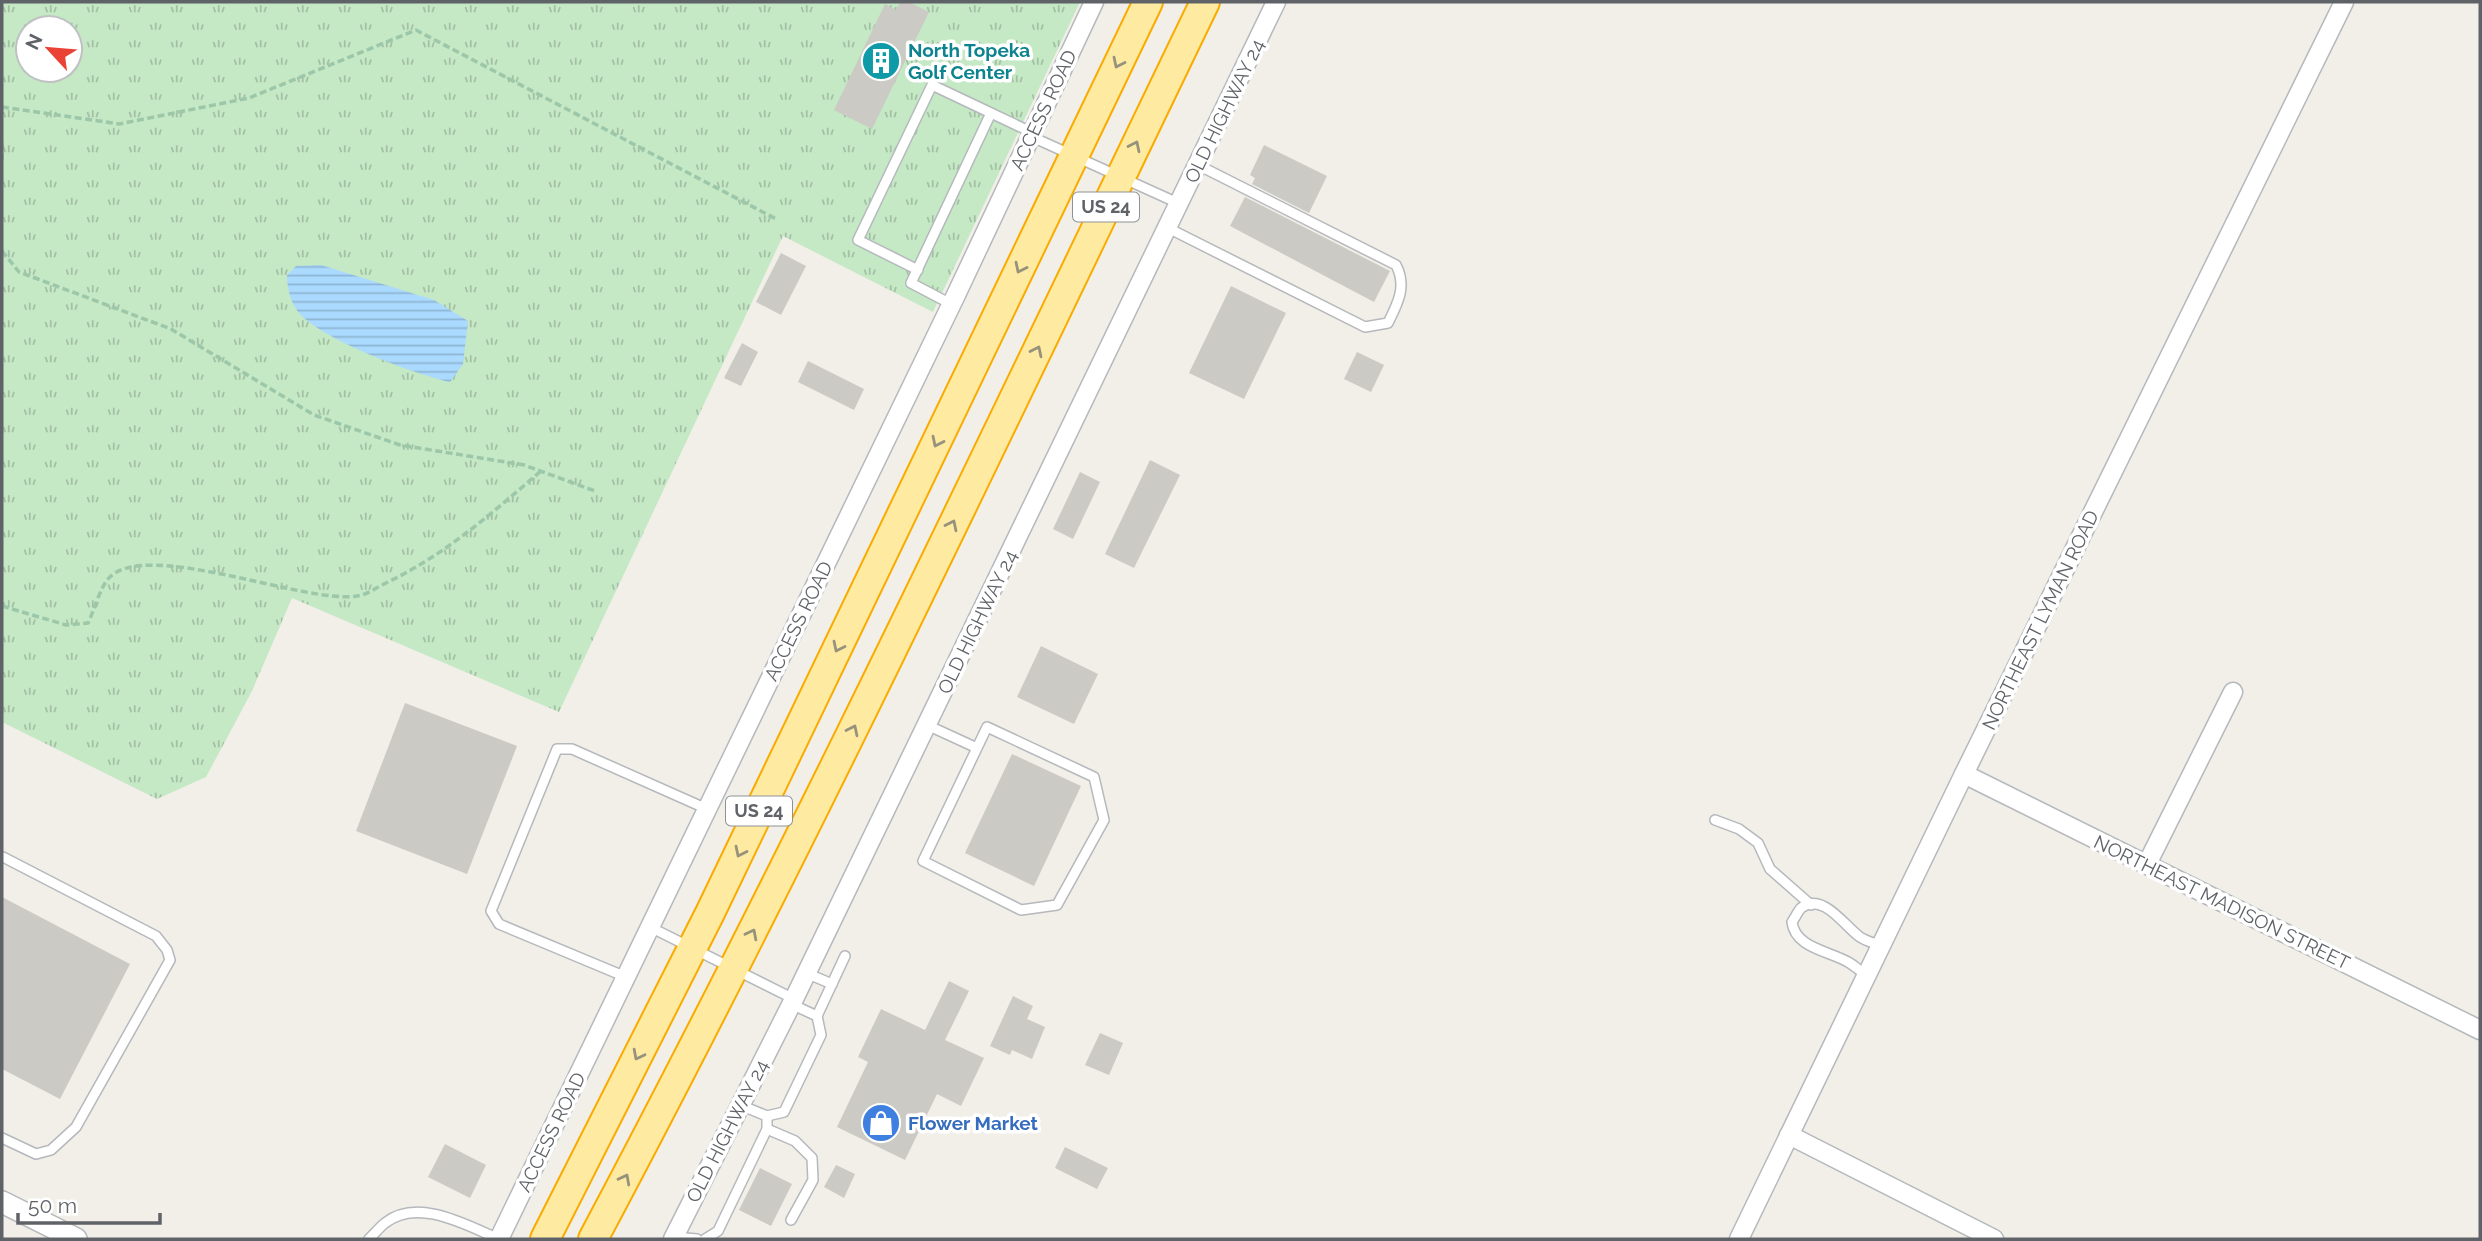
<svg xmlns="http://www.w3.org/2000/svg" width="2482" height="1241" viewBox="0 0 2482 1241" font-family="Raleway,sans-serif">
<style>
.grass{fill:url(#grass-tufts);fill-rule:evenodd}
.water{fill:url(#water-rules)}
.building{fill:#cccac5}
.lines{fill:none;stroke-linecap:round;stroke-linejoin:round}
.service-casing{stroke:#b5b8bc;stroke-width:12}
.minor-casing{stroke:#b5b8bc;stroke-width:21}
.tertiary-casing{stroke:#b5b8bc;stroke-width:24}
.trunk-casing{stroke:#f9ab00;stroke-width:32}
.path{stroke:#9cc7a9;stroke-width:3.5;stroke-dasharray:7 3.5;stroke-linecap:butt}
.service{stroke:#fff;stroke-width:9}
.minor{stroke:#fff;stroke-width:18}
.tertiary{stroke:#fff;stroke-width:21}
.trunk{stroke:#feeaa1;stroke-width:28}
.oneway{stroke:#97927c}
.labels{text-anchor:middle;stroke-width:7;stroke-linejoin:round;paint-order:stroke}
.shield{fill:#fff;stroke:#8f9295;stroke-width:2}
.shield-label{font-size:18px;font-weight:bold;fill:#5f6368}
.culture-label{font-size:19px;font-weight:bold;fill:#0d838f;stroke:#fff;text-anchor:start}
.street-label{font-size:19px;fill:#5f6368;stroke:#fff}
.shop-label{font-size:19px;font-weight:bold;fill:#366cbe;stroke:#fff;text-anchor:start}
</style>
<defs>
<pattern id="grass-tufts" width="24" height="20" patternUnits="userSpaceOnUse" patternTransform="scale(1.75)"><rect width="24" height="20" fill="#c5e8c5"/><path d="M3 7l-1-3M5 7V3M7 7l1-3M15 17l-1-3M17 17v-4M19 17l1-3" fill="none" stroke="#a3c0a4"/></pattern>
<pattern id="water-rules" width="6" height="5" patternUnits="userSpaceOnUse" patternTransform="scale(1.75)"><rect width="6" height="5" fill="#aadaff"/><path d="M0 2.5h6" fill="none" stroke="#8eb4d2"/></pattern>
</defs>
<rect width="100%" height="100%" fill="#f1efe8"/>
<!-- grass -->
<path class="grass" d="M2,2H1080L933,312L783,236L559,712L292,598L252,691L206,777L157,799L2,722ZM28,28H70V70H28Z"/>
<!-- water -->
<path class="water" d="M321,265L434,300L468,321L463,364L450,382C414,374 326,341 301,315C291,305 287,289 287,275L296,266Z"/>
<!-- building -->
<g class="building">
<polygon points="900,2 909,2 929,12 872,129 834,110 885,4 896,10"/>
<polygon points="1264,145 1327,176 1309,213 1252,184 1255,178 1250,175"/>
<polygon points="1245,197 1390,271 1374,302 1230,226"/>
<polygon points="781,253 806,266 781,315 756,302"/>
<polygon points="1231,286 1286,313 1244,399 1189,373"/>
<polygon points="742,343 758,352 741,386 724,378"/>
<polygon points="1357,352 1384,365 1371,392 1344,379"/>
<polygon points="808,361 864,389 854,410 798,382"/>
<polygon points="1150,460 1180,475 1134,568 1105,554"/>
<polygon points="1080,472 1100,482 1073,539 1053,529"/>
<polygon points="1041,646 1098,674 1074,724 1017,697"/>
<polygon points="405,703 517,746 467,874 356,831"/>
<polygon points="1012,754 1081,786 1034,886 965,853"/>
<polygon points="2,897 130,964 60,1099 2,1069"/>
<polygon points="949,981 969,991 945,1040 984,1058 961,1106 937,1094 905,1160 837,1127 868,1062 858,1057 881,1009 925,1030"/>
<polygon points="1013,996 1033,1006 1027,1019 1045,1027 1032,1059 1012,1050 1010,1055 990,1046"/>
<polygon points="1100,1033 1123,1043 1109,1075 1085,1065"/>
<polygon points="445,1144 486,1165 470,1198 428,1177"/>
<polygon points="1065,1147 1108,1168 1097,1189 1055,1168"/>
<polygon points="836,1165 855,1174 844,1198 824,1187"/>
<polygon points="760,1168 792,1184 771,1226 739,1210"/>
</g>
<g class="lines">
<!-- service casing -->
<g class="service-casing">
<g id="service">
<polyline points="1030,136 1180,204"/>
<path d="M1168,228L1365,327L1388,323C1398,303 1407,286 1396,265L1198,165"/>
<polyline points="918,270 858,240 932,85 991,113"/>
<polyline points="951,304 911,283 991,113 1031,132"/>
<polyline points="927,725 977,748 923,861 1021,910 1057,905 1104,820 1094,777 987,727 977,748"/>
<polyline points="1715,820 1739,829 1758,843 1770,869 1811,905"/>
<polyline points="650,927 794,999"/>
<polyline points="806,973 832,984"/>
<path d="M1866,975C1860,971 1855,966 1848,962C1829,951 1795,948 1792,922C1795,918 1798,911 1801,908C1823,891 1846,928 1860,937C1866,941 1874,943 1881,946"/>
<polyline points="626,977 499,924 491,911 557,749 572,749 707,809"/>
<polyline points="817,1016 845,956"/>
<polyline points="767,1116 784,1112 821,1035 817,1016 791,1004"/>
<polyline points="767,1129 795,1141 812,1158 813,1180 791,1220"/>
<polyline points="2,1138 36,1154 51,1150 76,1127 170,960 167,950 156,936 3,857"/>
<polyline points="674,1237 697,1239"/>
<path d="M369,1239C374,1234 379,1228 385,1223C418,1197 466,1225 499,1239"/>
<polyline points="705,1239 718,1231 767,1129 767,1116 740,1105"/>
</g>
</g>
<!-- minor casing -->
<g class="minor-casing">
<g id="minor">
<polyline points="1964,774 2480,1030"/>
<polyline points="2147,864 2233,692"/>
<polyline points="1789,1135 1994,1239"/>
<polyline points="499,1239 955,297 1094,2"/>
<polyline points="673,1239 794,999 1276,2"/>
<polyline points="1739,1239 1964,774 2344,2"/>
</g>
</g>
<!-- tertiary casing -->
<g class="tertiary-casing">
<polyline id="tertiary" points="2,1202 76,1239"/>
</g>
<!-- trunk casing -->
<g class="trunk-casing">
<g id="trunk">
<polyline points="545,1239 710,913 1148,2"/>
<path d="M593,1239C809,833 1005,416 1205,2"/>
</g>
</g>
<!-- path -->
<g class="path">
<polyline points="2,107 119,124 249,98 416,30 778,220"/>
<polyline points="2,143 2,160"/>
<polyline points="2,251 19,272 171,329 314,415 400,445 524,465 595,491"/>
<path d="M2,606L66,625L88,623C94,611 100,588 108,579C143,537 307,605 357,596C367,595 377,587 386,583C445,555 492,513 541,471"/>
</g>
<!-- service -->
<use href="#service" class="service"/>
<!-- minor -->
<use href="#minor" class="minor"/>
<!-- tertiary -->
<use href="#tertiary" class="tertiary"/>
<!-- trunk -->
<use href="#trunk" class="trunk"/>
</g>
<!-- one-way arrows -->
<defs><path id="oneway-chevron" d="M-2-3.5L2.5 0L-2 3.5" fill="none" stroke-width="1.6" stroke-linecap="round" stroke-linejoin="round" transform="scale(1.75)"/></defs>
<g class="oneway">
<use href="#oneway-chevron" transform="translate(1118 63) rotate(116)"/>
<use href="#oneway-chevron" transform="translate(1135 146) rotate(-64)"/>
<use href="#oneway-chevron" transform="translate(1020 268) rotate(116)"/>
<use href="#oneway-chevron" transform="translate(1037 351) rotate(-64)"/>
<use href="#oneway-chevron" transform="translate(937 442) rotate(116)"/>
<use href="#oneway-chevron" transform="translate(952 525) rotate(-64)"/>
<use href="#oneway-chevron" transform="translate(838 647) rotate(116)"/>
<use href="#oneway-chevron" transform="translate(853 730) rotate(-64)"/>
<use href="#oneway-chevron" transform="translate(740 852) rotate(116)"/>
<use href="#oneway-chevron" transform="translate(752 934) rotate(-63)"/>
<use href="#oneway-chevron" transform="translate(638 1055) rotate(117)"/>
<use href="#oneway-chevron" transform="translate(625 1179) rotate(-62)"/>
</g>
<!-- icons -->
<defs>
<g id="building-disc" transform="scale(2.0125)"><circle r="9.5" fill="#0f9aa8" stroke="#fff"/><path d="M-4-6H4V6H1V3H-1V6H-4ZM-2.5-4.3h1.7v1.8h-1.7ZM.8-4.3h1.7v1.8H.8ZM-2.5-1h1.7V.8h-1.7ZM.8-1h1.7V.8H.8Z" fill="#fff"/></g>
<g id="shop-disc" transform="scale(2.0125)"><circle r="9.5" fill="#3f7fe0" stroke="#fff"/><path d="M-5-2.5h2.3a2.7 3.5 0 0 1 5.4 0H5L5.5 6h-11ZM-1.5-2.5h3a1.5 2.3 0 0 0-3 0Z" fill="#fff"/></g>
</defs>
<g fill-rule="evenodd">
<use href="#building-disc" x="881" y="61"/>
<use href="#shop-disc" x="881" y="1123"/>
</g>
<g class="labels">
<!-- shield labels -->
<g class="shield">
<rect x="1073" y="192.5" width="66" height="29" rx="5"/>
<rect x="726" y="796.5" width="66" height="29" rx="5"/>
</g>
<g class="shield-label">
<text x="1106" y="213">US 24</text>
<text x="759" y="817">US 24</text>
</g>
<!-- culture labels -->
<g class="culture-label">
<text x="908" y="57">North Topeka<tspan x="908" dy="22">Golf Center</tspan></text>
</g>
<!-- street labels -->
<g class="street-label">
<text transform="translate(1043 110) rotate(-65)" y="7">ACCESS ROAD</text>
<text transform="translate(1224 111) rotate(-64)" y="7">OLD HIGHWAY 24</text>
<text transform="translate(2040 620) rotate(-64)" y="7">NORTHEAST LYMAN ROAD</text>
<text transform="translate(798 621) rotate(-64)" y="7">ACCESS ROAD</text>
<text transform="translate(977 622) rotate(-64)" y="7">OLD HIGHWAY 24</text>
<text transform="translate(2222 902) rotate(26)" y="7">NORTHEAST MADISON STREET</text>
<text transform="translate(727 1131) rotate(-63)" y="7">OLD HIGHWAY 24</text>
<text transform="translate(551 1132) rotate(-64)" y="7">ACCESS ROAD</text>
</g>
<!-- shop labels -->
<g class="shop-label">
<text x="908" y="1130">Flower Market</text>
</g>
</g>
<!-- border -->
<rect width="2482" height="1241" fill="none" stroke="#5f6368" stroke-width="7"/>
<!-- north arrow -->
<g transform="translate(49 49) rotate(296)"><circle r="33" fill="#ffffff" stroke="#bfc1c3" stroke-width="2"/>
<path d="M0-5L12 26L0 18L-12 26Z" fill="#ea4335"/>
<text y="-10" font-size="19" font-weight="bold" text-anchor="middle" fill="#5f6368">N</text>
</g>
<!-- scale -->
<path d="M18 1213v10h142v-10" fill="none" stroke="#5f6368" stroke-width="3.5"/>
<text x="28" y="1213" font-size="21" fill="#5f6368" stroke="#ffffff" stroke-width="5" paint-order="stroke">50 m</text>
</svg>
